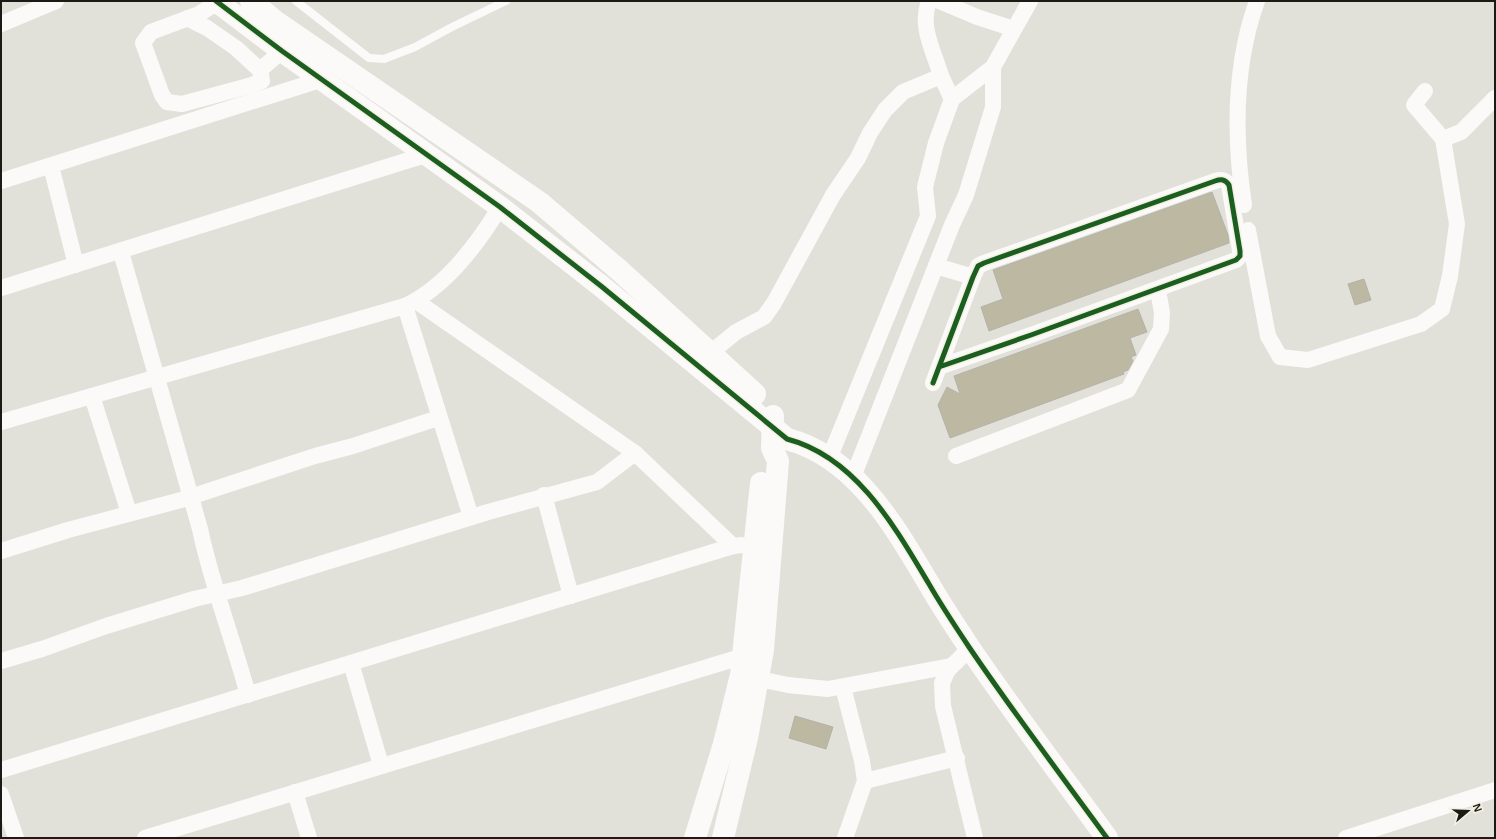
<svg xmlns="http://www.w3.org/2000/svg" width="1496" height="839" viewBox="0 0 1496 839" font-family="Helvetica,sans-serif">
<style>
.building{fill:#bcb8a1;stroke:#b4b3ac}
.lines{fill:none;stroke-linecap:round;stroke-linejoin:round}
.lane{stroke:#fbfaf9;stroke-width:8}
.street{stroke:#fbfaf9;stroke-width:16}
.secondary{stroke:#fbfaf9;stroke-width:22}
.cycleway-casing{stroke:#f3f1e2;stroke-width:8}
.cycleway{stroke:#1b5e20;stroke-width:5}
</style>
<rect width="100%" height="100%" fill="#e2e1d9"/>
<!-- building -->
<g class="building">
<polygon points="1212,192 1228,235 1229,243 989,331 981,307 1003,299 993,270"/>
<polygon points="1364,279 1371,300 1355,305 1348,284"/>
<polygon points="1138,309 1147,332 1130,338 1136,355 1131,357 1133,361 1128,370 1123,372 1124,374 950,438 938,405 947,387 960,394 954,376"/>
<polygon points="795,716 833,727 826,749 789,738"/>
</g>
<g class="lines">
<!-- lane -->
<polyline class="lane" points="296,1 369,58 384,59 415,47 452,27 506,1"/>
<!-- street -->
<g class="street">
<path d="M929,1C919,27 934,51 941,76"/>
<polyline points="939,1 977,17 1014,29"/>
<polyline points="187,18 207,28 236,48 260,70 262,81 252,85 182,104 167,102 162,95 143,43 151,32 199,14 218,2"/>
<polyline points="1,24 56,1"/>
<polyline points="260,70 282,51"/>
<polyline points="1425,91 1414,105 1443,139"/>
<polyline points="51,166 76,265"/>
<polyline points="1,181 323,79"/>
<path d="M1244,205C1234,138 1234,65 1257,1"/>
<polyline points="1248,230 1268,336 1280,357 1308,360 1421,324 1442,309 1450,276 1457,224 1443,139 1461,132 1495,98"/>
<path d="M121,252L200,529C212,586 233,639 248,695"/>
<polyline points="936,266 973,277"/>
<polyline points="1,288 425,155"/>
<polyline points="416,301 635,453 733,546 742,545"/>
<polyline points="405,306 471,517"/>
<polyline points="709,354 736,332 764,317 774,303 833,195 858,158 870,133 885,110 903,92 941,76 952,99"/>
<path d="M933,383L973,277L978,266L984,263L1215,181C1221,179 1225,179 1229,185L1240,251V256L1236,260L1031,335L939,367"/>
<polyline points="92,396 129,513"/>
<path d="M1,422L405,306C446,287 477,245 500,207"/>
<polyline points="956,456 1128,390 1161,329 1162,313 1158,290"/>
<polyline points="829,459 928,216 925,187 936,143 952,99 993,67 1030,1"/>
<polyline points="853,477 952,225 966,195 993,107 993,67"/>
<polyline points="544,495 571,596"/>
<polyline points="1,551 68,530 181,500 315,456 353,446 438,418"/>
<polyline points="970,648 948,670 942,683 943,706 975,838"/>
<polyline points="1,661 42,649 106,626 194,599 242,588 488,512 597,482 635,453"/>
<polyline points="351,663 381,765"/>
<polyline points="749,677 788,685 828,689 951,666"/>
<polyline points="843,687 862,761 865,781 845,838"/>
<polyline points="1,770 733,546"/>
<polyline points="865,781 957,758"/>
<polyline points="295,792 309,838"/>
<polyline points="1,794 16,838"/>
<polyline points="145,838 744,656"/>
<polyline points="1346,838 1495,790"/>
</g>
<!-- secondary -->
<g class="secondary">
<path d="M216,1L282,51L500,207L601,286L787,439C856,457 895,527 929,584C941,605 955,626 969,647C1013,712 1061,775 1107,838"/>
<polyline points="251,1 275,21 539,202 619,270 755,394"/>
<polyline points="695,838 724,744 741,675 761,483"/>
<polyline points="723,838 747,738 763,650 778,461 772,448 773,416"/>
</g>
<!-- cycleway casing -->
<g class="cycleway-casing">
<g id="cycleway">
<path d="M216,1L282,51L500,207L601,286L787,439C856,457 895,527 929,584C941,605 955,626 969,647C1013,712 1061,775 1107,838"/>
<path d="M933,383L973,277L978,266L984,263L1215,181C1221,179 1225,179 1229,185L1240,251V256L1236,260L1031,335L939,367"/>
</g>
</g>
<!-- cycleway -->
<use href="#cycleway" class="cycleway"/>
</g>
<!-- border -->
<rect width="1496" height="839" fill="none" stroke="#1b1b15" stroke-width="4"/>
<!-- north arrow -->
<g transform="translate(1468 811) rotate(71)" stroke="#f3f1e2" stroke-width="3" paint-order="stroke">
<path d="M0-3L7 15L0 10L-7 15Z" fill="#1b1b15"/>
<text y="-6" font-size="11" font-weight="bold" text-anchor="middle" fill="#1b1b15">N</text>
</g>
</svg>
